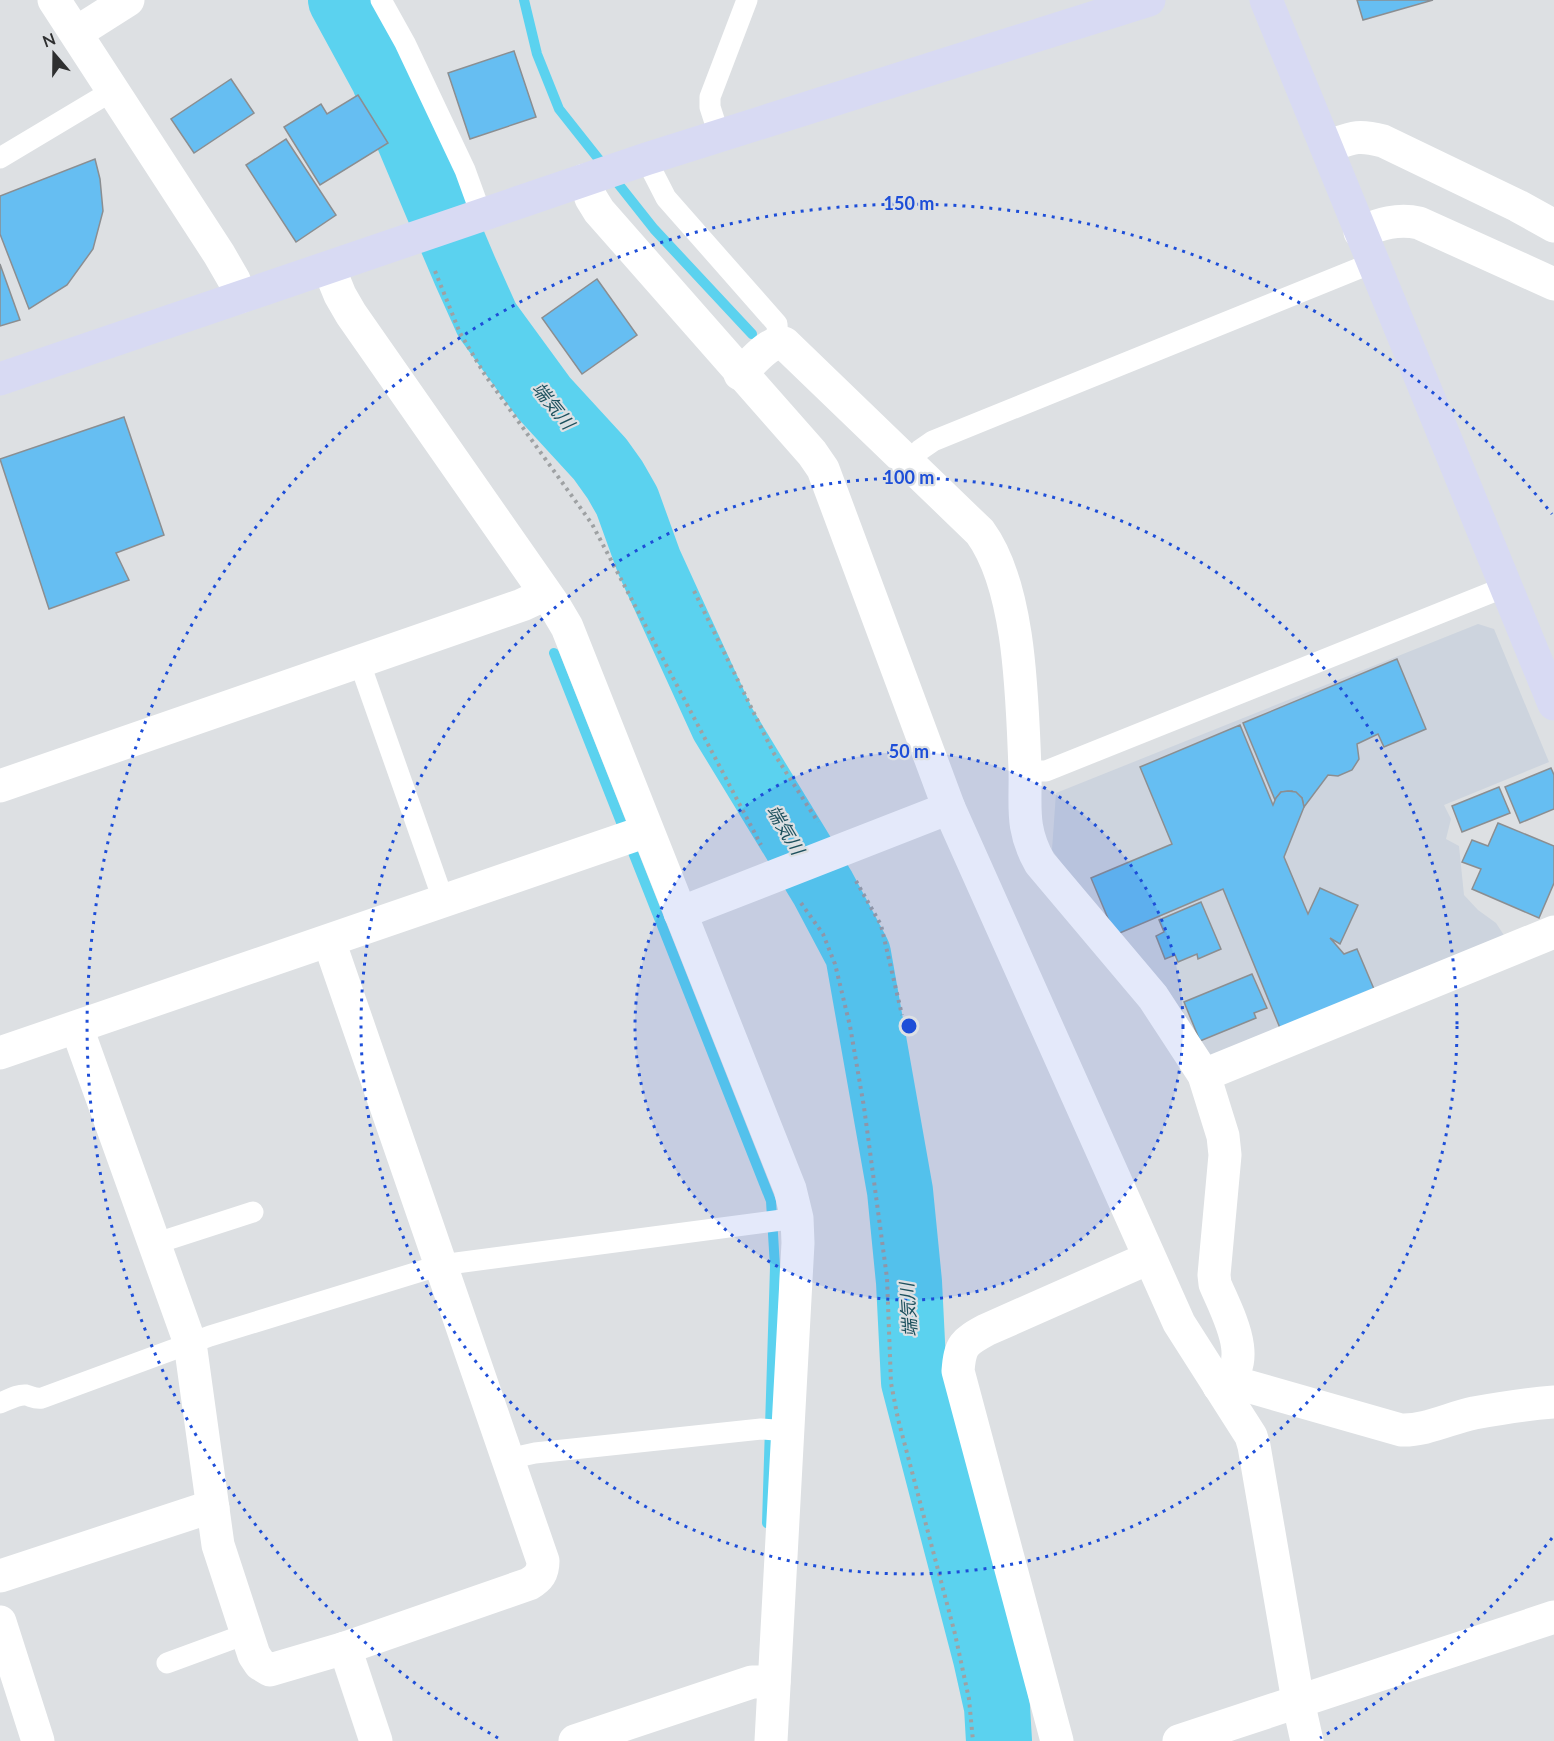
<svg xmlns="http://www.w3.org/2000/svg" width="1554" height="1741" viewBox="0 0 1554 1741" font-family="Lato,'Noto Sans JP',sans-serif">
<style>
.built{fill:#cdd4de}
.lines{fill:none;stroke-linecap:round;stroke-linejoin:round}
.stream{stroke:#5bd2ef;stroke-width:10}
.river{stroke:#5bd2ef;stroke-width:66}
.building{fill:#66bef2;stroke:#8b8e91;stroke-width:1.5}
.path{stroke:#9ea1a3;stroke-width:4;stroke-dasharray:3 4.5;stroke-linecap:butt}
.lane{stroke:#fff;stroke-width:21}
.street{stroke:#fff;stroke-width:33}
.secondary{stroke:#d8daf3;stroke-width:33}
.ring{fill:none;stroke:#1d4ed8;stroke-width:3;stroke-dasharray:3 6}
.labels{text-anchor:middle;stroke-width:4.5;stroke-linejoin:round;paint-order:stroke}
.water-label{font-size:18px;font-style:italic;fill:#1e515e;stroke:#dde0e3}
.centre{fill:#1d4ed8;stroke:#dde0e3;stroke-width:3}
.ring-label{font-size:18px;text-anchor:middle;font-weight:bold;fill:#1d4ed8;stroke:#dde0e3;stroke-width:4.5;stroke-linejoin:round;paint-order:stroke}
</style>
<rect width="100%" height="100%" fill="#dde0e3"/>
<!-- built -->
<polygon class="built" points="1478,624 1494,629 1549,762 1444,805 1451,819 1446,839 1459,846 1464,895 1478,910 1496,923 1509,943 1204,1059 1052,850 1056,793"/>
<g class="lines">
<!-- stream -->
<g class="stream">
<polyline points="524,0 537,54 559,109 654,229 752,334"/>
<polyline points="554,653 771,1201 775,1267 767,1523"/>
</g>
<!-- river -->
<polyline class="river" points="341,0 383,77 465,271 487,320 544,398 600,459 615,480 627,501 649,562 723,724 823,888 858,954 900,1191 909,1282 914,1382 986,1658 997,1707 999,1741"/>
</g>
<!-- building -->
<g class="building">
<polygon points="1357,0 1433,0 1363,20"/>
<polygon points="514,51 536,117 470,139 448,73"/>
<polygon points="231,79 254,113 194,153 171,119"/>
<polygon points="358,95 388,143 320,185 284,127 321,104 327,114"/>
<polygon points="286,139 336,215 296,242 246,165"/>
<polygon points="95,159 100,179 103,211 93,249 67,285 29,309 0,234 0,196"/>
<polygon points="0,264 20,320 0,326"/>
<polygon points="597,279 637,335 582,374 542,318"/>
<polygon points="124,417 164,535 116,553 129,580 49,609 0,459"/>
<polygon points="1397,659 1426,729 1384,747 1378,734 1357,744 1359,759 1352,770 1338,776 1328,775 1304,807 1302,798 1292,791 1281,792 1275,800 1243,723"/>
<polygon points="1240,725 1273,805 1276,798 1281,792 1288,791 1296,792 1302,798 1304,807 1284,857 1308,914 1320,888 1358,905 1340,944 1330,938 1344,954 1357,949 1374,989 1280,1028 1223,889 1115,935 1091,878 1172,844 1140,767"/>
<polygon points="1551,768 1554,775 1554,809 1520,823 1505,787"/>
<polygon points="1499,787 1510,813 1462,832 1452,806"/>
<polygon points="1498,823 1554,846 1554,883 1539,918 1472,889 1481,869 1462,862 1472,840 1488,846"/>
<polygon points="1201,902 1221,949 1198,959 1197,954 1178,962 1175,955 1165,959 1156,936 1164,932 1159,920"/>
<polygon points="1252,974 1267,1008 1254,1013 1256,1018 1200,1041 1184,1002"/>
</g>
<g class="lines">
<!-- path -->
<g class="path">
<polyline points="435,271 460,333 485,375 592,524 761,845"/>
<polyline points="694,591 773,752 818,822"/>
<polyline points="856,881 881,925 902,1015"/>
<polyline points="801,903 823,934 835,964 850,1026 864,1107 887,1278 891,1383 898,1419 955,1634 969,1699 973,1741"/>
</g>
<!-- lane -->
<g class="lane">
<polyline points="381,0 405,43 465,170 481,214"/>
<polyline points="719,135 710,107 710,97 747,0"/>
<polyline points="0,158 112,91"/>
<polyline points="646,159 666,198 777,324 778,342"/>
<polyline points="908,464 920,450 933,441 1372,263"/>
<polyline points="359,661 444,902"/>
<polyline points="1025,771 1046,771 1505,587"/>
<polyline points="154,1244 253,1212"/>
<path d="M0,1403C8,1400 18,1394 26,1395C33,1397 35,1399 42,1398L210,1336L441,1265L797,1218"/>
<polyline points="508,1459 535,1453 761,1429 788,1431"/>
<polyline points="167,1663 246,1634"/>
</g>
<!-- street -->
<g class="street">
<polyline points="54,0 219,254 234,280 240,297"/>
<polyline points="76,33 128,0"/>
<path d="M1327,147C1352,138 1356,134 1383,141L1518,206L1554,226"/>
<polyline points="585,180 591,198 599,211 812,453 823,469 949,808 1179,1323 1251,1436 1254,1446 1298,1701 1307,1741"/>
<path d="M1360,232C1380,224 1398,218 1419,223L1554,284"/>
<polyline points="329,268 340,295 351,314 554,605 567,627 790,1189 797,1218 798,1243 771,1741"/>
<path d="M740,374C752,363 768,341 784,343L980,532C1021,588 1022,700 1025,769C1026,806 1020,828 1040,863L1153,997L1204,1075L1223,1136L1225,1155L1214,1275L1215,1284C1227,1313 1258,1366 1219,1386"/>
<polyline points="0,786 522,605 537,598 544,592"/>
<polyline points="680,913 949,808"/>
<path d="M77,1028L190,1343L218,1545L254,1655L260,1664L270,1670L345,1648L529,1584C539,1578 543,1573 543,1561L329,941"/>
<polyline points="0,1053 647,831"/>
<polyline points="1204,1075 1554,932"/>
<path d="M1219,1386H1247L1401,1430C1426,1431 1450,1418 1474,1413C1501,1408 1527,1404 1554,1402"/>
<polyline points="0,1576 201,1510 213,1508"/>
<polyline points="0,1622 38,1741"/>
<polyline points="345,1648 376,1741"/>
<polyline points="575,1741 752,1682 774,1682"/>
<path d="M1057,1741L958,1371C960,1345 964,1342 986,1330L1149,1258"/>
<polyline points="1179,1741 1554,1617"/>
</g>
<!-- secondary -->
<g class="secondary">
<polyline points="1266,0 1554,704"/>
<polyline points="0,379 646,159 1149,0"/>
</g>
</g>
<!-- distance rings -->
<circle cx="909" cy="1026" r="274" fill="#1d4ed8" fill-opacity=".12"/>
<g class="ring">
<circle cx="909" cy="1026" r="274"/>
<circle cx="909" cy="1026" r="548"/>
<path d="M1552 1538A822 822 0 0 1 1320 1738M498 1738A822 822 0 1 1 1552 514"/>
</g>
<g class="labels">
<!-- water labels -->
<g class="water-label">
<text transform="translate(553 406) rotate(51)" y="6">端気川</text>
<text transform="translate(785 830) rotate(59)" y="6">端気川</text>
<text transform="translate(909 1310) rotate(-94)" y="6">端気川</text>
</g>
</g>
<circle cx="909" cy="1026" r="9" class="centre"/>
<g class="ring-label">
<text x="909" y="210">150 m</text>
<text x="909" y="484">100 m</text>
<text x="909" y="758">50 m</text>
</g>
<!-- north arrow -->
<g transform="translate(54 54) rotate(340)" stroke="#dde0e3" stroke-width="4.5" paint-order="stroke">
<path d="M0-4.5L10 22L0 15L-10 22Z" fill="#2e2f30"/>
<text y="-9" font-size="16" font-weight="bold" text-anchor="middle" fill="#2e2f30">N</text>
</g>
</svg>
